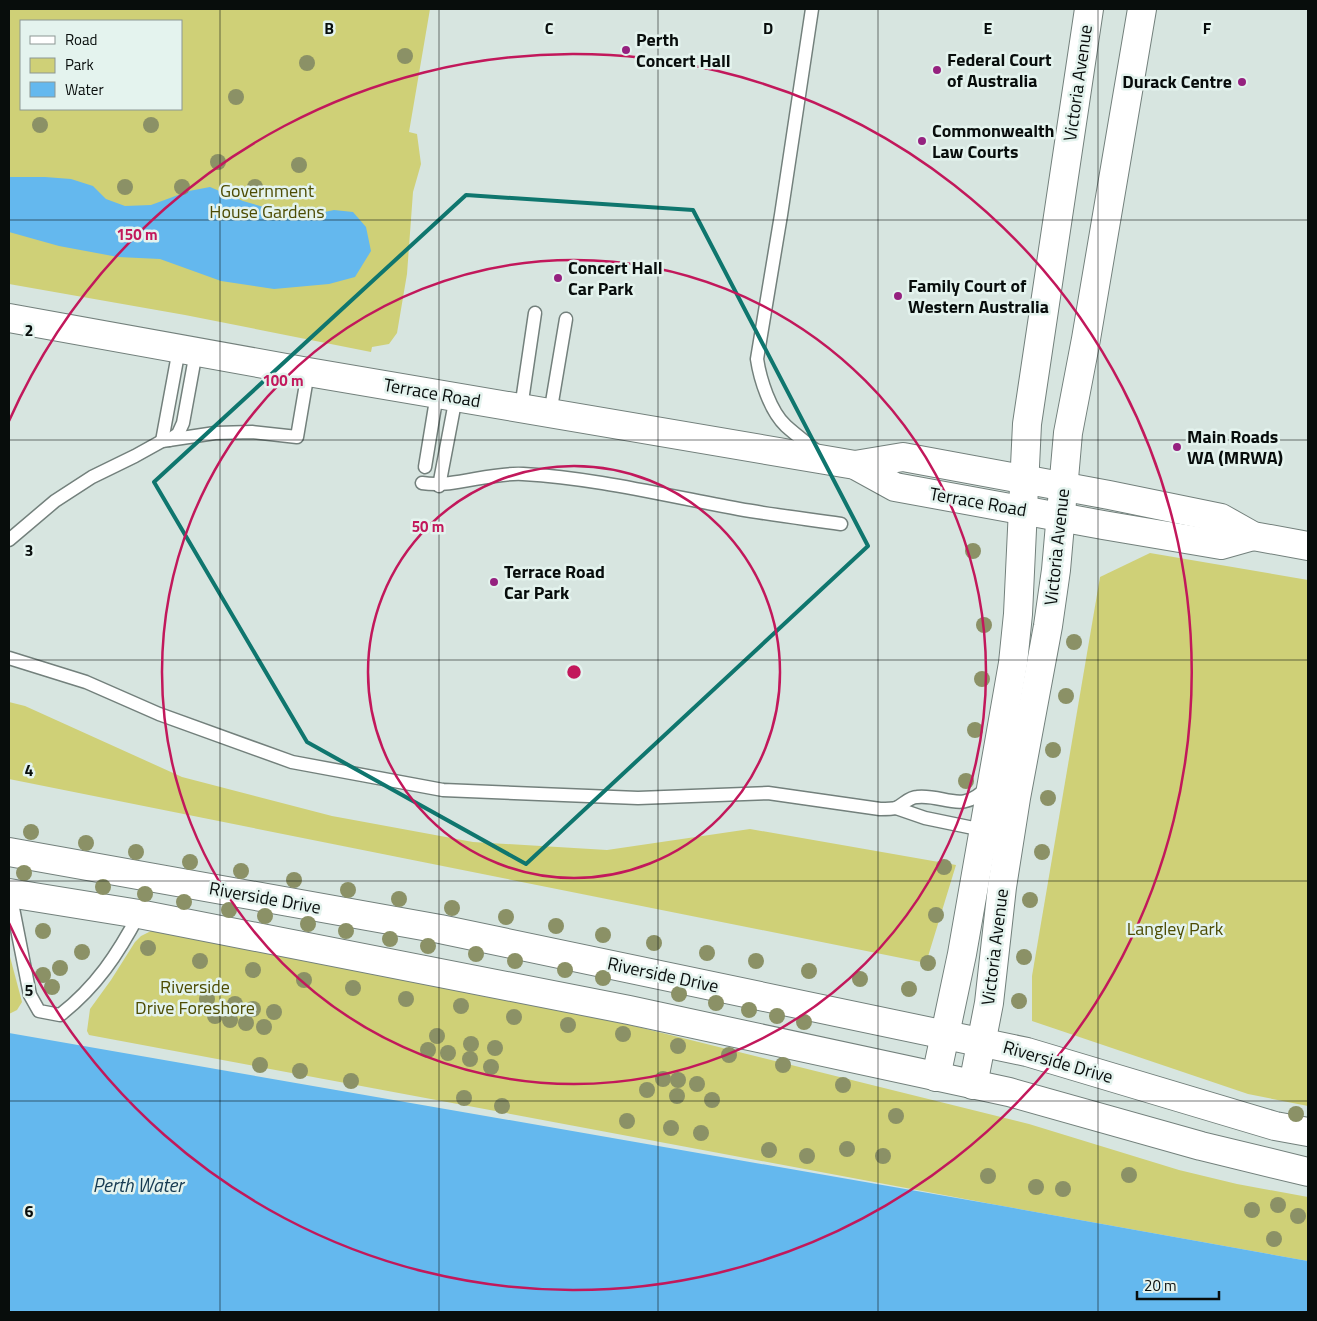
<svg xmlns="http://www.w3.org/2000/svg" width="1317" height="1321" viewBox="0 0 1317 1321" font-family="'Titillium Web',sans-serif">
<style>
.green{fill:#cfd077;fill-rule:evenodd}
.water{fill:#64b8ee}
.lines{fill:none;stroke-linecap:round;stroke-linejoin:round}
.service-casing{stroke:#73807c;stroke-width:15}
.tertiary-casing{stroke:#73807c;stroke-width:30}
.secondary-casing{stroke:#73807c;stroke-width:30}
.primary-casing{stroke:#73807c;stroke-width:30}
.service{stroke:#fff;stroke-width:12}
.tertiary{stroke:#fff;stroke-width:28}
.secondary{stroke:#fff;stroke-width:28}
.primary{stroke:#fff;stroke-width:28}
.tree{fill:#8b9166}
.marked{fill:none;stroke:#0f766e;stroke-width:4;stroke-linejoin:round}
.grid{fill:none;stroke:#080d0c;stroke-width:1;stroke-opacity:0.55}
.ring{fill:none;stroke:#c2185b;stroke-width:2.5}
.poi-dot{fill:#95217f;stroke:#e4f3ee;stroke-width:2}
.labels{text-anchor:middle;stroke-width:5;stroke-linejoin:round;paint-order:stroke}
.poi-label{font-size:18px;font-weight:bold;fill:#080d0c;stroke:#e4f3ee;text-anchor:start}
.street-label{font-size:18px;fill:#080d0c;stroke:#e4f3ee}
.park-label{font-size:18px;fill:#4d4c03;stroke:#e4f3ee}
.water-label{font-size:19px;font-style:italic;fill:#163a51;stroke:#e4f3ee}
.grid-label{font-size:16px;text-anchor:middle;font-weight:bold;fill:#080d0c;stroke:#e4f3ee;stroke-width:5;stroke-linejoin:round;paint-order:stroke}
.centre{fill:#c2185b;stroke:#e4f3ee;stroke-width:2.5}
.ring-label{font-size:15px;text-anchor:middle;font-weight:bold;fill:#c2185b;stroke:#e4f3ee;stroke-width:5;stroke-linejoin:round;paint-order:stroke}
</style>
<rect width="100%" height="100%" fill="#d7e5e0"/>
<!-- green -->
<g class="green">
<path d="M9,9H430L409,132L417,134L421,164L413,192L407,274L397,333L389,344L372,347L371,352L185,315L9,284ZM21,21H181V109H21Z"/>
<polygon points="1150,553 1308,580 1308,1106 1248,1094 1032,1021 1032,976 1100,577"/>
<polygon points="9,702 25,706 182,777 332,816 473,842 607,850 750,829 956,865 926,963 9,779"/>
<polygon points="151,931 598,1017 1029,1124 1179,1170 1237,1184 1308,1197 1308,1261 997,1205 89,1035 87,1031 90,1009 111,980 135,942 141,936"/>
<polygon points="9,953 22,1002 17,1010 9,1014"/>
</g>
<!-- water -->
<g class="water">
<polygon points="9,177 45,177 71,179 93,186 106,199 125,206 151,205 189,191 210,187 243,201 281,212 315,214 334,210 353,212 366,227 371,251 355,277 329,284 274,289 221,281 160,259 118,257 59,246 9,232"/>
<polygon points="9,1033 997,1205 1308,1261 1308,1312 9,1312"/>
</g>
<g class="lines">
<!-- service casing -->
<g class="service-casing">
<g id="service">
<path d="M812,9L781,215L757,359C760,379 770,411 786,426C796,435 808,444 819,453"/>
<polyline points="521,408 535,313"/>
<polyline points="550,414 566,319"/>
<polyline points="169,440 178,434 183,423 196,352"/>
<polyline points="162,441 179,349"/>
<polyline points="425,467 437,394"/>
<path d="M422,483C456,488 488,472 523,474C596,478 667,496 739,509C773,515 807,519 841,524"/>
<polyline points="439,486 456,397"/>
<polyline points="9,540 55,501 92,477 135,456 162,441 215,433 252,432 297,437 308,372"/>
<path d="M9,658L86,682L159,714L292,762L443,790L638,798L768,793L880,809C885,809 892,809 896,808C903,805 909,797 917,797C945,794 962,815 987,787"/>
<polyline points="896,808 925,818 983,830"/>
<path d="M10,893L30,995L39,1011L60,1015C96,987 118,954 139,914"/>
</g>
</g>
<!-- tertiary casing -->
<g class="tertiary-casing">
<g id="tertiary">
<polyline points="9,318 308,372 855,465 895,487 1103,525 1221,545 1253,536"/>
<polyline points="855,465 903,457 1109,495 1221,518 1253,536 1308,546"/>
</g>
</g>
<!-- secondary casing -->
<g class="secondary-casing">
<g id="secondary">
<polyline points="936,1077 962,954 1013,663 1018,614 1027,424 1089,9"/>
<polyline points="973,1085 989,1003 1002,887 1016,798 1048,626 1056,570 1068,433 1086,339 1142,9"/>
</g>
</g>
<!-- primary casing -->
<g class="primary-casing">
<g id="primary">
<polyline points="9,852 440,929 1027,1052 1275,1126 1308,1132"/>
<polyline points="9,893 139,914 629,1010 1009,1092 1201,1146 1308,1172"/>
</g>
</g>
<!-- service -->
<use href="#service" class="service"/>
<!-- tertiary -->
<use href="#tertiary" class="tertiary"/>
<!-- secondary -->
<use href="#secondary" class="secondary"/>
<!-- primary -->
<use href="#primary" class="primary"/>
</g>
<!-- trees -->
<g class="tree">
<circle cx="405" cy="56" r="8"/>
<circle cx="307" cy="63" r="8"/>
<circle cx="236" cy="97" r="8"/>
<circle cx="40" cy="125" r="8"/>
<circle cx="151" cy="125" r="8"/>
<circle cx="218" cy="162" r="8"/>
<circle cx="299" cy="165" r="8"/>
<circle cx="125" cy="187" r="8"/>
<circle cx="182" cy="187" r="8"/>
<circle cx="255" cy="187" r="8"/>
<circle cx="973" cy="551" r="8"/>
<circle cx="984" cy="625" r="8"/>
<circle cx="1074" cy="642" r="8"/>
<circle cx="982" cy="679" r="8"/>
<circle cx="1066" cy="696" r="8"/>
<circle cx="975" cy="730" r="8"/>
<circle cx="1053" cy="750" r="8"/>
<circle cx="966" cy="781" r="8"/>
<circle cx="1048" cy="798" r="8"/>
<circle cx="31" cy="832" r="8"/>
<circle cx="86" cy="843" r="8"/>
<circle cx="136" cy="852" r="8"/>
<circle cx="1042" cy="852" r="8"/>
<circle cx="190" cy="862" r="8"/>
<circle cx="944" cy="867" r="8"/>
<circle cx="241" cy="871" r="8"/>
<circle cx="24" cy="873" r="8"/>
<circle cx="294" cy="880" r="8"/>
<circle cx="103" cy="887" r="8"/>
<circle cx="348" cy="890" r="8"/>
<circle cx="145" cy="894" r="8"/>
<circle cx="399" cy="899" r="8"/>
<circle cx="1030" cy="900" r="8"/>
<circle cx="184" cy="902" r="8"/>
<circle cx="452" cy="908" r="8"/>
<circle cx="229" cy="910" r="8"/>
<circle cx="936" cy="915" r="8"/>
<circle cx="265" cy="916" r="8"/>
<circle cx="506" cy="917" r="8"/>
<circle cx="308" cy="924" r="8"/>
<circle cx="556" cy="926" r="8"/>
<circle cx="43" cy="931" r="8"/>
<circle cx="346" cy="931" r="8"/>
<circle cx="603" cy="935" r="8"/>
<circle cx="390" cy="939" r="8"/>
<circle cx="654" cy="943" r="8"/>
<circle cx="428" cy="946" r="8"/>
<circle cx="148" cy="948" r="8"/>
<circle cx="82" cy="952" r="8"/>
<circle cx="707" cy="953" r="8"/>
<circle cx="476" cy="954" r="8"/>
<circle cx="1024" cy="957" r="8"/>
<circle cx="200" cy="961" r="8"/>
<circle cx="515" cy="961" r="8"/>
<circle cx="756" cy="961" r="8"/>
<circle cx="928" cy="963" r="8"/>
<circle cx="60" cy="968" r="8"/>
<circle cx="253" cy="970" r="8"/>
<circle cx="565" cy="970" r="8"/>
<circle cx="809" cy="971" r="8"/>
<circle cx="43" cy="975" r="8"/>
<circle cx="603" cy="978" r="8"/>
<circle cx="860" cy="979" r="8"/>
<circle cx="304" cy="980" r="8"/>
<circle cx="52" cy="987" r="8"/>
<circle cx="353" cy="988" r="8"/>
<circle cx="909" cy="989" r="8"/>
<circle cx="679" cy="994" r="8"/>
<circle cx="207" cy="999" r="8"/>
<circle cx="406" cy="999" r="8"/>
<circle cx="1019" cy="1001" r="8"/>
<circle cx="716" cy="1003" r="8"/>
<circle cx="235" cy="1004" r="8"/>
<circle cx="461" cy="1006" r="8"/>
<circle cx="253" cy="1009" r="8"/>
<circle cx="749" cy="1010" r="8"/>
<circle cx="274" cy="1012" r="8"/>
<circle cx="215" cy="1016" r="8"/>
<circle cx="777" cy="1016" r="8"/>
<circle cx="514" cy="1017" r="8"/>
<circle cx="230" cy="1020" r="8"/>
<circle cx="804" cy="1022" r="8"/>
<circle cx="246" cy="1023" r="8"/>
<circle cx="568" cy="1025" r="8"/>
<circle cx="264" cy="1027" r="8"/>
<circle cx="623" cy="1034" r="8"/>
<circle cx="437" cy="1036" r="8"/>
<circle cx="471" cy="1044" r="8"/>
<circle cx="678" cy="1046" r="8"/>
<circle cx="495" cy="1048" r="8"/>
<circle cx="428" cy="1050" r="8"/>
<circle cx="448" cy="1053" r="8"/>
<circle cx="729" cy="1055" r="8"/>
<circle cx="470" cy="1059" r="8"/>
<circle cx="260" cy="1065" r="8"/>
<circle cx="783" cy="1065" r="8"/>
<circle cx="491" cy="1067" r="8"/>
<circle cx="300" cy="1071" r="8"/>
<circle cx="663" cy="1079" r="8"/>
<circle cx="678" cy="1080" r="8"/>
<circle cx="351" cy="1081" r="8"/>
<circle cx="697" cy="1084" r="8"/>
<circle cx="843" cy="1085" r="8"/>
<circle cx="647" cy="1090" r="8"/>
<circle cx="677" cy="1096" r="8"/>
<circle cx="464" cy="1098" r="8"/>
<circle cx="712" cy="1100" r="8"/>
<circle cx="502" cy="1106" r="8"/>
<circle cx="1296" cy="1114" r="8"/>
<circle cx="896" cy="1116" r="8"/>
<circle cx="627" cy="1121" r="8"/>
<circle cx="671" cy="1128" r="8"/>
<circle cx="701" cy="1133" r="8"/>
<circle cx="847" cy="1149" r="8"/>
<circle cx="769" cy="1150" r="8"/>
<circle cx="807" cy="1156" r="8"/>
<circle cx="883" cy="1156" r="8"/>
<circle cx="1129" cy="1175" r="8"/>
<circle cx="988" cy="1176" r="8"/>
<circle cx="1036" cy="1187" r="8"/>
<circle cx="1063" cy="1189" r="8"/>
<circle cx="1278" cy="1205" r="8"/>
<circle cx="1252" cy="1210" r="8"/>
<circle cx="1298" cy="1216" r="8"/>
<circle cx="1274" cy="1239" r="8"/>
</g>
<!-- marked area -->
<path class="marked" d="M466,195L693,210L868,546L526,864L307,742L154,482Z"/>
<!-- grid -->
<path class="grid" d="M220,9V1312M439,9V1312M658,9V1312M878,9V1312M1098,9V1312M9,220H1308M9,440H1308M9,660H1308M9,881H1308M9,1101H1308"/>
<!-- distance rings -->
<g class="ring">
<circle cx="574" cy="672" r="206"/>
<circle cx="574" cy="672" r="412"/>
<path d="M9 421A618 618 0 1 1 9 923"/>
</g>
<!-- markers -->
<g class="poi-dot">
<circle cx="626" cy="50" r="5"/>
<circle cx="937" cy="70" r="5"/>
<circle cx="1242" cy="82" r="5"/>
<circle cx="922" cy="141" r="5"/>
<circle cx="558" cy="278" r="5"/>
<circle cx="898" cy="296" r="5"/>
<circle cx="1177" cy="447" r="5"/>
<circle cx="494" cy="582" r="5"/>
</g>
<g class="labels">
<!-- poi labels -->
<g class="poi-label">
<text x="636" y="46">Perth<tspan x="636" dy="21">Concert Hall</tspan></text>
<text x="947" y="66">Federal Court<tspan x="947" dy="21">of Australia</tspan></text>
<text x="1232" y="88" text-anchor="end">Durack Centre</text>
<text x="932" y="137">Commonwealth<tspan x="932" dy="21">Law Courts</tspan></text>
<text x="568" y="274">Concert Hall<tspan x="568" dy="21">Car Park</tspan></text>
<text x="908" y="292">Family Court of<tspan x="908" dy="21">Western Australia</tspan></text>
<text x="1187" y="443">Main Roads<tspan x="1187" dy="21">WA (MRWA)</tspan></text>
<text x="504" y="578">Terrace Road<tspan x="504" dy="21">Car Park</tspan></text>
</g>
<!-- street labels -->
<g class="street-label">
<text transform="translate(1078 83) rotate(-82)" y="6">Victoria Avenue</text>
<text transform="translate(432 393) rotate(10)" y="6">Terrace Road</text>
<text transform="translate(978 502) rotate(10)" y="6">Terrace Road</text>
<text transform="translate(1057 547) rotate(-84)" y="6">Victoria Avenue</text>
<text transform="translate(265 898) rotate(10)" y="6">Riverside Drive</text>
<text transform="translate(995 947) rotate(-83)" y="6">Victoria Avenue</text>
<text transform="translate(663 975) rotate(12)" y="6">Riverside Drive</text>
<text transform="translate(1058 1062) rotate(16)" y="6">Riverside Drive</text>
</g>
<!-- park labels -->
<g class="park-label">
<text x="267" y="197">Government<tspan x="267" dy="21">House Gardens</tspan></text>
<text x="1175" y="935">Langley Park</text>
<text x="195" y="993">Riverside<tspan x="195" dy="21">Drive Foreshore</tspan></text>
</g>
<!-- water labels -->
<g class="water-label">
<text x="138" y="1192">Perth Water</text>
</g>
</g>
<g class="grid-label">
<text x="329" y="34">B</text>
<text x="549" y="34">C</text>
<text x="768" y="34">D</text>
<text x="988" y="34">E</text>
<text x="1207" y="34">F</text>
<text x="29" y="336">2</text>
<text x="29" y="556">3</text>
<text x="29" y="776">4</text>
<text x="29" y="996">5</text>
<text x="29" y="1217">6</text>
</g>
<circle cx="574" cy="672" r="8" class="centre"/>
<g class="ring-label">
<text x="137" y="240">150 m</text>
<text x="283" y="386">100 m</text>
<text x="428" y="532">50 m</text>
</g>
<!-- border -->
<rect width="1317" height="1321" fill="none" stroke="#080d0c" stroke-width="20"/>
<!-- legend -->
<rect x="20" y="20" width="162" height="90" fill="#e4f3ee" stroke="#8c9794"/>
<rect x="30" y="36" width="25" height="8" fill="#ffffff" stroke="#8c9794"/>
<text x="65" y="45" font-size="15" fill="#080d0c">Road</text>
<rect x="30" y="58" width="25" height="15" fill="#cfd077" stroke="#8c9794"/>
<text x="65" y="70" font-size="15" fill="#080d0c">Park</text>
<rect x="30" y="82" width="25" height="15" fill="#64b8ee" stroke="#8c9794"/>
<text x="65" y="95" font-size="15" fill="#080d0c">Water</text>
<!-- scale -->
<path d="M1137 1291v8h82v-8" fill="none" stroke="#080d0c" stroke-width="2.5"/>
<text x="1144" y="1291" font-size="15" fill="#080d0c" stroke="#e4f3ee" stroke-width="4" paint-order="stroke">20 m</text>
</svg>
